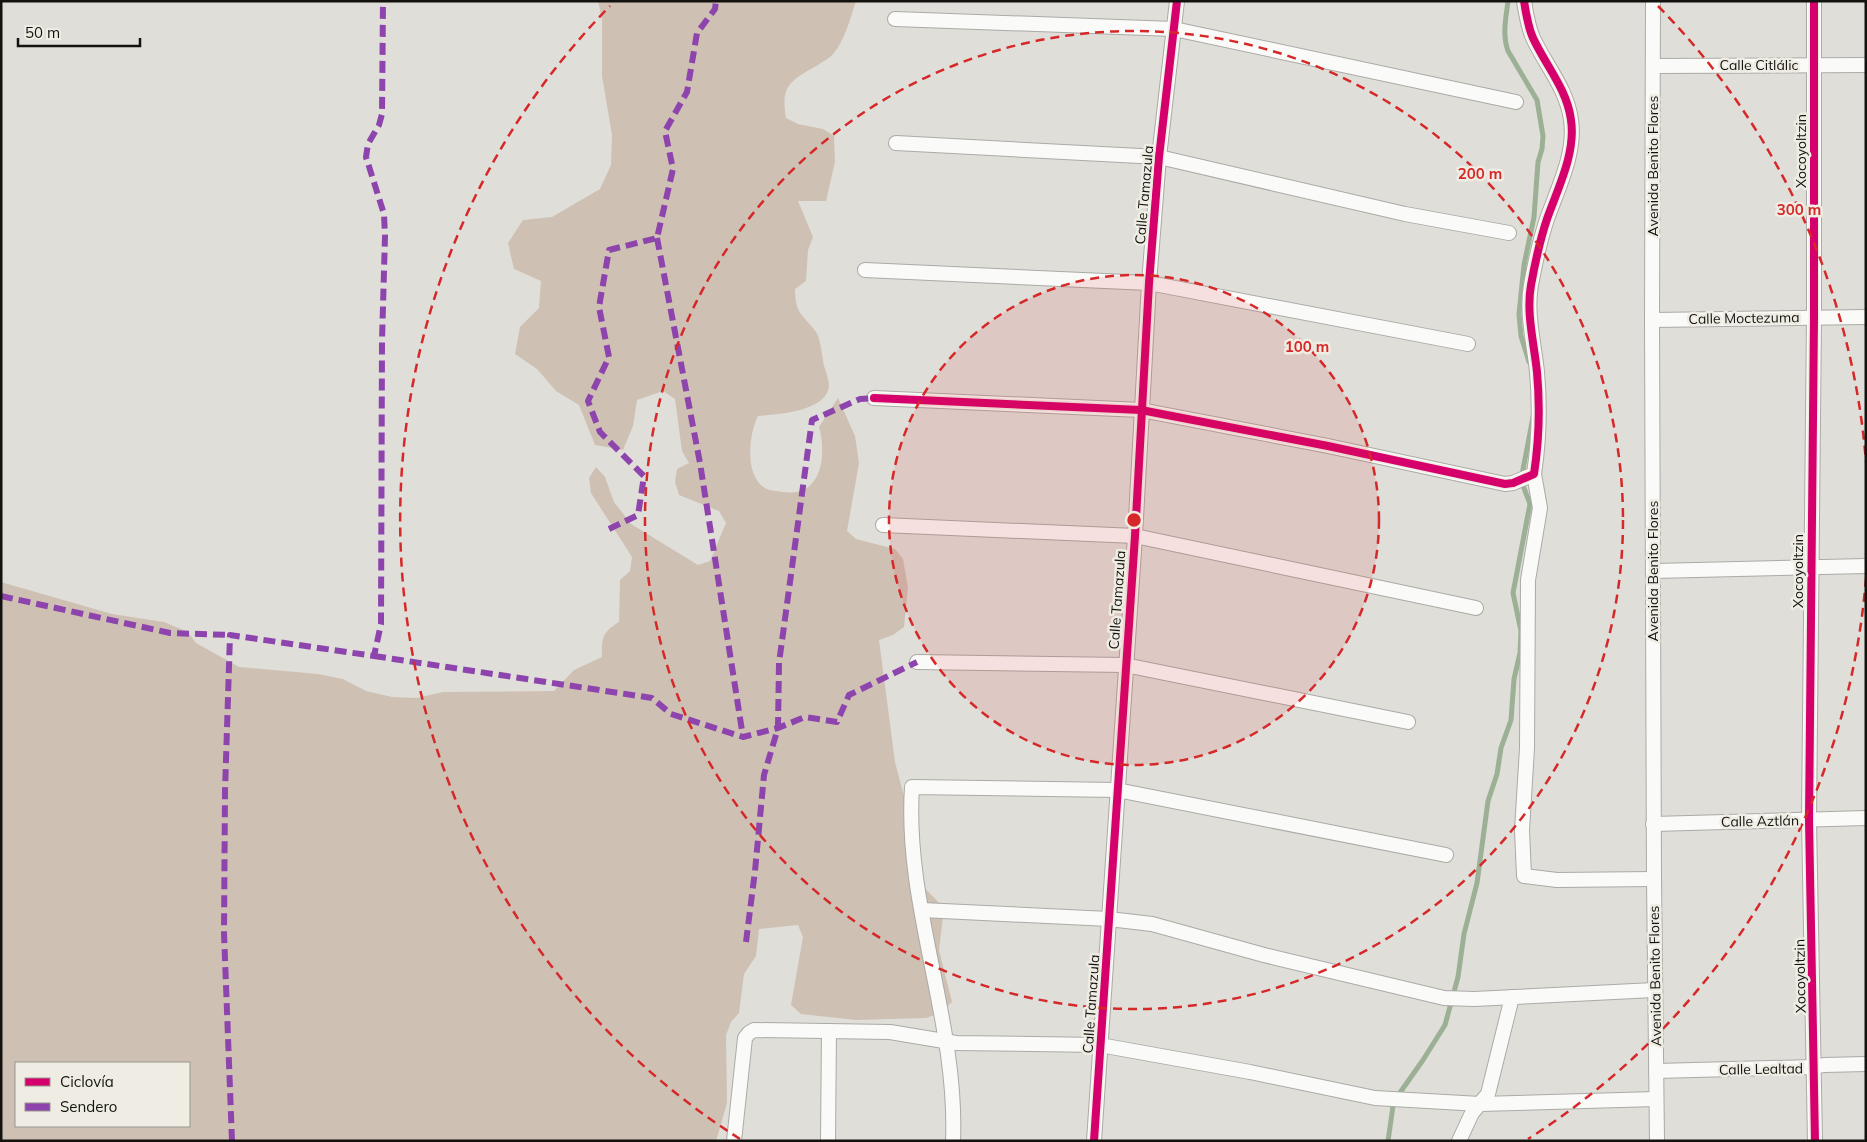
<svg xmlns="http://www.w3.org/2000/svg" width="1867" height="1142" viewBox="0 0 1867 1142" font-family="Mulish,sans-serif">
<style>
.green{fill:#cfc0b4;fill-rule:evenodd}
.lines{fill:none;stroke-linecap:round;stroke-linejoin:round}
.stream{stroke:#9cb096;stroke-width:5}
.street-casing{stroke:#abaaa6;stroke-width:16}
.street{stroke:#fafaf9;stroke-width:14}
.quiet{stroke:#8e44ad;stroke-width:6;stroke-dasharray:12 6;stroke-linecap:butt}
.cycleway-casing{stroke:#efede3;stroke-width:11}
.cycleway{stroke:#d6006c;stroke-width:8}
.ring{fill:none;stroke:#d62828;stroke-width:2.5;stroke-dasharray:9 6}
.labels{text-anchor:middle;stroke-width:5;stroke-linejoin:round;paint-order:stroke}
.street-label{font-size:14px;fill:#13120f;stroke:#efede3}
.centre{fill:#d62828;stroke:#efede3;stroke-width:2.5}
.ring-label{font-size:15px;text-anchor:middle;font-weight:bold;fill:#d62828;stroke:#efede3;stroke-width:5;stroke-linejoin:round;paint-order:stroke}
</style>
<rect width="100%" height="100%" fill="#dfded9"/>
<!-- green -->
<path class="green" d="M598,1H856C850,19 845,40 833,54C829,59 823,61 818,65C792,80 780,84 786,118L798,124L823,129L834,136L835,162L826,201H798L813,237L808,250L806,281L795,289C795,315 803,314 816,332C821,340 822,356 824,366C826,371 828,378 829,384C829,412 777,414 758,416C749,433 744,476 765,488C769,491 778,491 784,492C822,498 827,454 819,427L838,398L855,436L859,463L847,531L856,539L895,549L903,559L908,587L904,627L893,635L879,640L895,762L905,800L922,885L940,904L943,917L939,950L952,1002L940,1013L926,1018L856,1020L801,1014L791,1005L803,937L798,925L759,929L756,956L744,974L739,1013L731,1022L726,1035L727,1103L716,1141H1V582L112,614L164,622L188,632L196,643L239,667L318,674L343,679L366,691L392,697L417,698L443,692L554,691L574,670L602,657C601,638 603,632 619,622L620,580L630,571L632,557L591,493L589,478L596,467L605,477L614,502L631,524L698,565L710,561L726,523L719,511L679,495L675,482L677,469L689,463L682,451L675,399L663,391L637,400L633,426L623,450L595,445L579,405L556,391L537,369L515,354L520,327L539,308L541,281L514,269L508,243L523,220L552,217L600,189L611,165L612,135L602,76V19ZM16,1063H189V1126H16Z"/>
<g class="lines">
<!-- stream -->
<g class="stream">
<path d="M1508,1C1506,18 1502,34 1508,51L1537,100L1543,136L1542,149L1538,162L1534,217L1524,265L1519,314L1521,336L1529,362"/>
<polyline points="1388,1141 1393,1106 1399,1094 1423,1060 1445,1025 1458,977 1464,934 1477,883 1488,801 1497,774 1501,748 1511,720 1514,679 1520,653 1521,631 1513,593 1530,504 1521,480 1533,417"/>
</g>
<!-- street casing -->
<g class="street-casing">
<g id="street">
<polyline points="1653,1 1652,320 1654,879 1657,1141"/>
<polyline points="1814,1 1814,317 1809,820 1815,1141"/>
<polyline points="895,19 1174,29 1516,102"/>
<polyline points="1653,66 1866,65"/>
<polyline points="896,143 1159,157 1405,214 1509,233"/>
<polyline points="865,270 1149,283 1468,344"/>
<polyline points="1652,320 1866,317"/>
<path d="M874,398L1141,410L1328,446L1505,484L1513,483L1534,474C1539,441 1540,405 1537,372C1534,343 1526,313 1531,285C1535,263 1540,240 1547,219C1558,188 1576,153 1571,120C1567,89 1546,66 1533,38C1528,27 1526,14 1524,1"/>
<polyline points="1534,474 1540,508 1528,580 1527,748 1522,830 1524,876 1557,880 1654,879"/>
<polyline points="883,525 1135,536 1476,608"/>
<polyline points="1654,571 1866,566"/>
<polyline points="917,662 1125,665 1408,722"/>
<polyline points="1653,824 1866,818"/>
<polyline points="922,910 1109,919 1152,924 1264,955 1444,998 1474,999 1654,990"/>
<polyline points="1656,1071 1814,1067 1824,1065 1866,1064"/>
<polyline points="734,1141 745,1038 749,1033 754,1030 890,1032 956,1043 1100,1045 1250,1072 1375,1098 1480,1104 1656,1099"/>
<polyline points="828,1141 829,1031"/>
<path d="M953,1141C958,1021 904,906 912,787L1117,790L1446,855"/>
<polyline points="1094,1141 1135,536 1149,283 1159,157 1177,1"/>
<polyline points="1459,1141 1472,1113 1488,1094 1512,997"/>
</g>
</g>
<!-- street -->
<use href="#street" class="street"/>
<!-- quiet -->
<g class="quiet">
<polyline points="657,238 700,463 743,737"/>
<polyline points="609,529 638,515 644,476 600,432 588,401 609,357 599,307 609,250 657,238 673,169 665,131 687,92 697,33 715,9 716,1"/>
<polyline points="1,596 170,633 230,635"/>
<polyline points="374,656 652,698 671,714 743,737 778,728 805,717 837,722 849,695 917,662"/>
<polyline points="746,942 755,871 764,775 778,728 779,663 812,420 860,399 874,398"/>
<polyline points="232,1141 224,933 225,791 230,635 374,656 381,624 382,341 385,236 384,214 366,157 368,144 379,125 382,114 383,1"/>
</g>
<!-- cycleway casing -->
<g class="cycleway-casing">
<g id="cycleway">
<polyline points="1814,1 1814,317 1809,820 1815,1141"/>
<path d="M874,398L1141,410L1328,446L1505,484L1513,483L1534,474C1539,441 1540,405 1537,372C1534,343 1526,313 1531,285C1535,263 1540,240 1547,219C1558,188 1576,153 1571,120C1567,89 1546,66 1533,38C1528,27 1526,14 1524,1"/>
<polyline points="1094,1141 1135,536 1149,283 1159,157 1177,1"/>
</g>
</g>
<!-- cycleway -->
<use href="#cycleway" class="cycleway"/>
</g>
<!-- distance rings -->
<circle cx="1134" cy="520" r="245" fill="#d62828" fill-opacity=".12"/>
<g class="ring">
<circle cx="1134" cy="520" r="245"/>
<circle cx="1134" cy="520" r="489"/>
<path d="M1866 578A734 734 0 0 1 1528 1139M740 1139A734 734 0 0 1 610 6M1658 6A734 734 0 0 1 1866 462"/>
</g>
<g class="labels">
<!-- street labels -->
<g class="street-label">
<text x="1759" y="70">Calle Citlálic</text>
<text transform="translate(1801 151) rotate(-90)" y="5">Xocoyoltzin</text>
<text transform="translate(1653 166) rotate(-90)" y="5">Avenida Benito Flores</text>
<text transform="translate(1144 195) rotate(-85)" y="5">Calle Tamazula</text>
<text transform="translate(1744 318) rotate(-1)" y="5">Calle Moctezuma</text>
<text transform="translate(1653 571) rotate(-90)" y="5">Avenida Benito Flores</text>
<text transform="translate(1798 571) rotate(-90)" y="5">Xocoyoltzin</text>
<text transform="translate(1117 600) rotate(-86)" y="5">Calle Tamazula</text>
<text transform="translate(1760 821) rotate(-1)" y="5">Calle Aztlán</text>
<text transform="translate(1655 976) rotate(-91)" y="5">Avenida Benito Flores</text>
<text transform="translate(1800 976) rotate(-91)" y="5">Xocoyoltzin</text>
<text transform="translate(1091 1004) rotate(-86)" y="5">Calle Tamazula</text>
<text transform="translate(1761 1069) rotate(-1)" y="5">Calle Lealtad</text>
</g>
</g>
<circle cx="1134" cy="520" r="8" class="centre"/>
<g class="ring-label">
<text x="1480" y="179">200 m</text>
<text x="1799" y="215">300 m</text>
<text x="1307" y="352">100 m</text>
</g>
<!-- border -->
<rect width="1867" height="1142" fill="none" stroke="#13120f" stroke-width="5"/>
<!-- legend -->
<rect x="15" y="1062" width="175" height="65" fill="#efede3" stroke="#97958e"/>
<rect x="25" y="1078" width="25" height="8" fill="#d6006c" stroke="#97958e"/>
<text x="60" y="1087" font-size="15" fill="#13120f">Ciclovía</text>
<rect x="25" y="1103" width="25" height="8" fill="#8e44ad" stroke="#97958e"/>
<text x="60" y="1112" font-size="15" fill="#13120f">Sendero</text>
<!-- scale -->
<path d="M18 38v8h122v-8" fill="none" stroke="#13120f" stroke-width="2.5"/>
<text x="25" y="38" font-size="15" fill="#13120f" stroke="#efede3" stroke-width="4" paint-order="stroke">50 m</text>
</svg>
